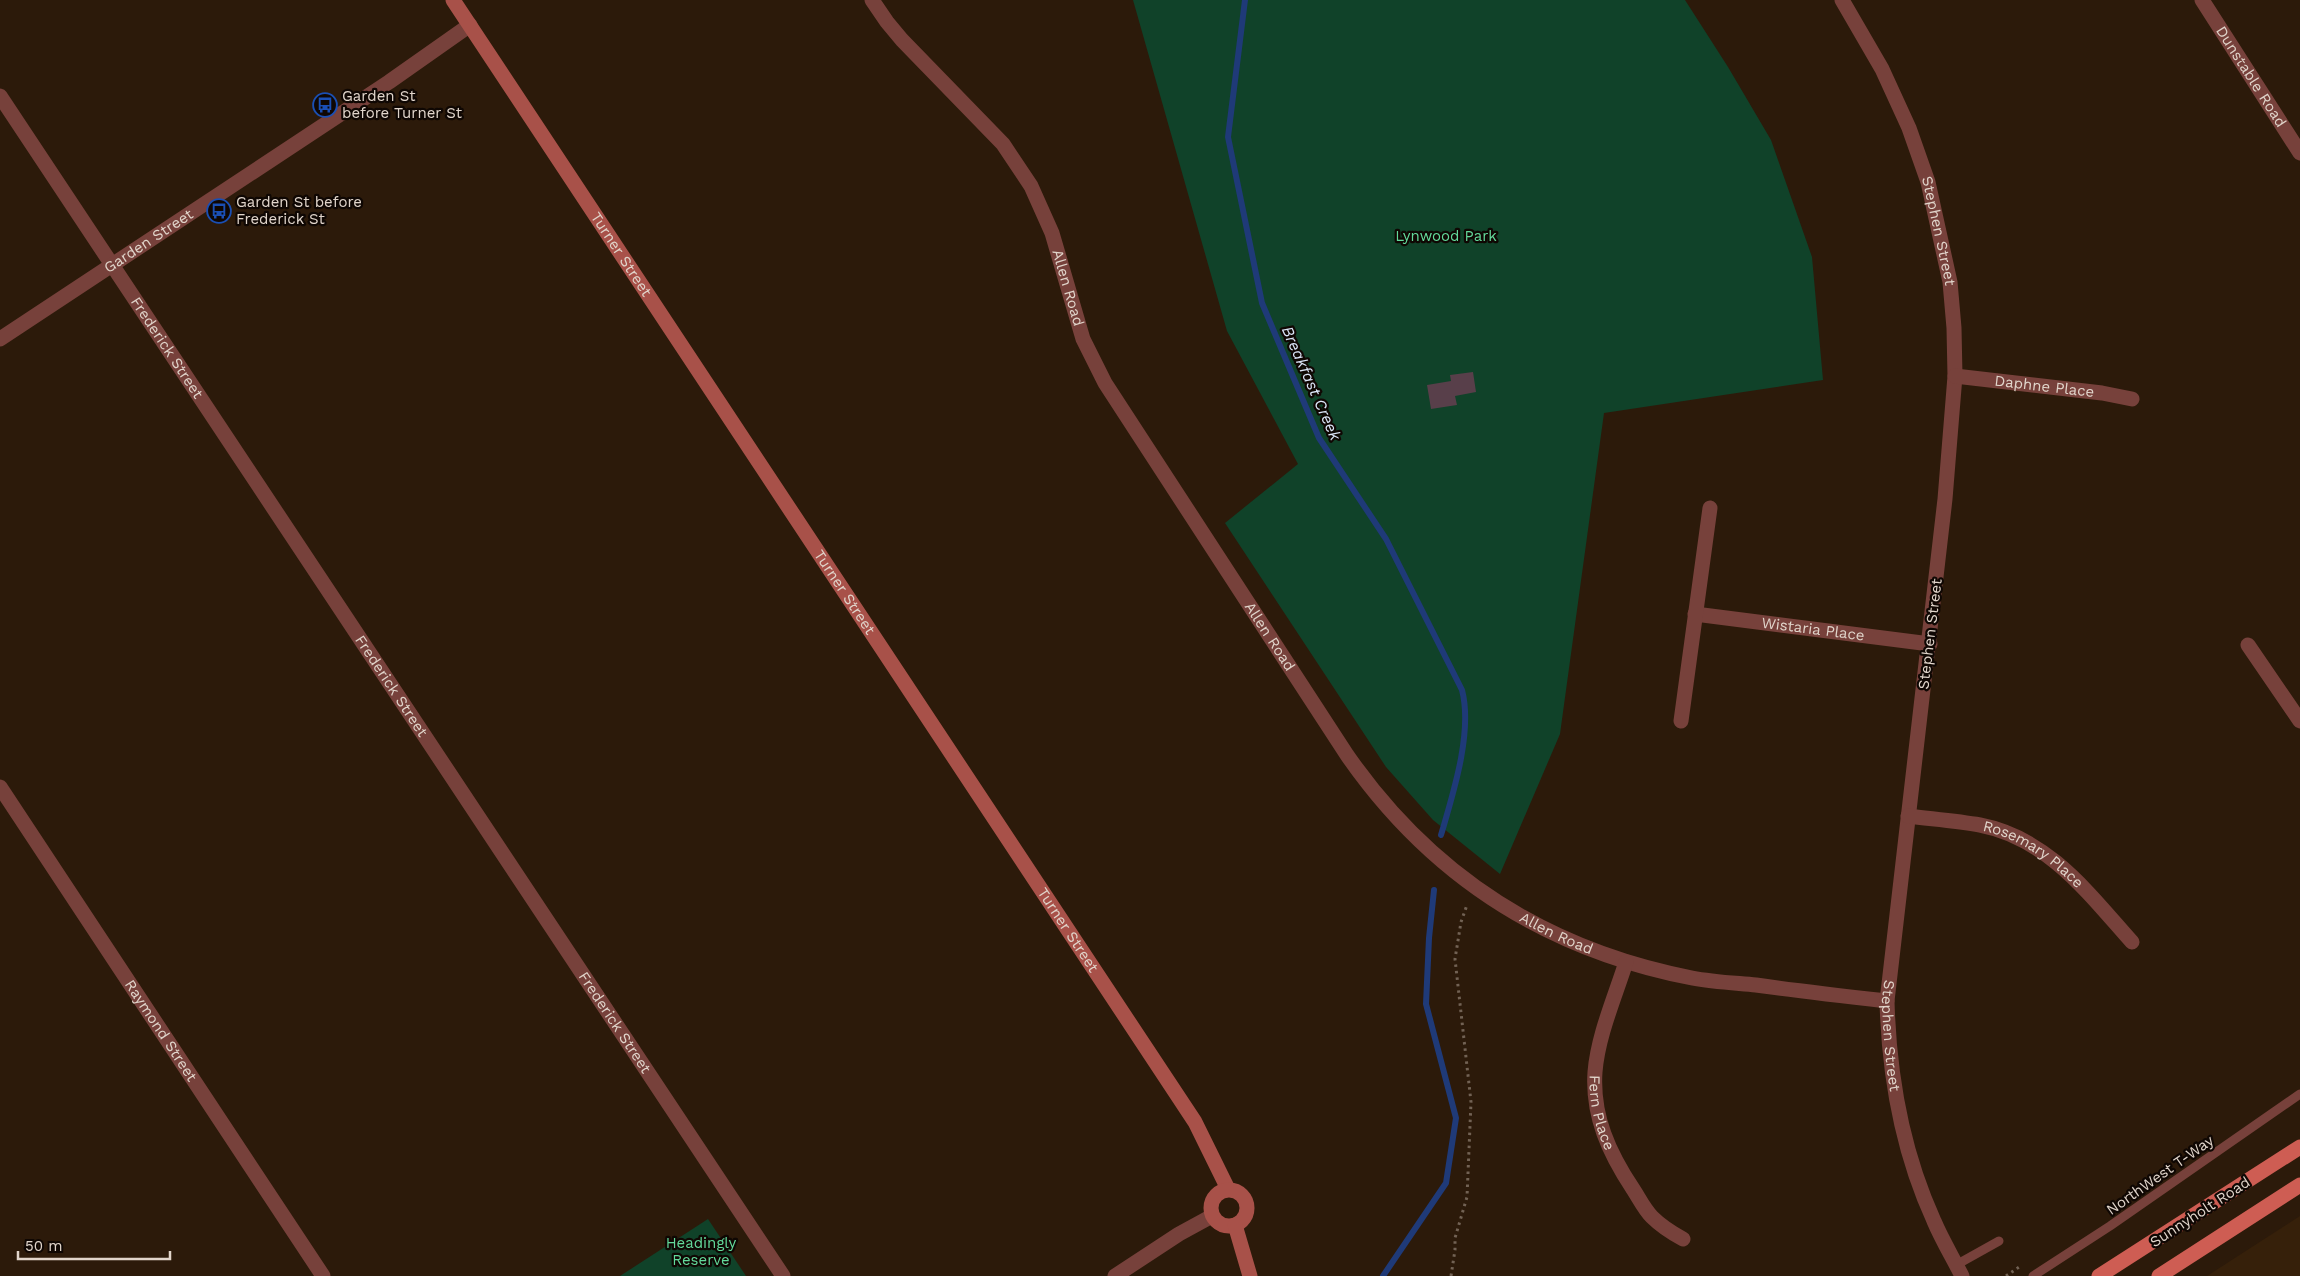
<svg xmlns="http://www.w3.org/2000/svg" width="2300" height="1276" viewBox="0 0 2300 1276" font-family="'Work Sans',sans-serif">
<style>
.built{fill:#36200a}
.green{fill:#104229}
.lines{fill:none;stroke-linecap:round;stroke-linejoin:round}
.stream{stroke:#1f3a78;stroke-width:6}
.building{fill:#583f4a}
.path{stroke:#726254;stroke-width:3;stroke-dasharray:2.5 4;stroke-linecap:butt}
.lane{stroke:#77413b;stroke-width:9}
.street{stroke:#77413b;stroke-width:15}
.secondary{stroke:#a85149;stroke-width:15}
.primary{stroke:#ce5d53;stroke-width:15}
.labels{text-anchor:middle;stroke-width:4.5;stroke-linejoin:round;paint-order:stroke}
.street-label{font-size:15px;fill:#e1d5cb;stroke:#0f0703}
.poi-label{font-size:15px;fill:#e1d5cb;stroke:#0f0703;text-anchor:start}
.park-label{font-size:15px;fill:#63da9b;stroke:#0f0703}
.water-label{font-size:16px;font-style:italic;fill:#dbe5f8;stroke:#0f0703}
</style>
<rect width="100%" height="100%" fill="#2c1a0a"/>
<!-- built -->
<polygon class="built" points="2300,1216 2300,1276 2207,1276"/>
<!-- green -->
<g class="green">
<polygon points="1133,0 1685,0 1728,67 1771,140 1812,257 1823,380 1604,413 1560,734 1500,874 1433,820 1386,767 1225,523 1298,464 1227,331"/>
<polygon points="708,1219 746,1276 620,1276"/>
</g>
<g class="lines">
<!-- stream -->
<g class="stream">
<path d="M1245,0L1228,137L1262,303L1319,438L1386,539L1462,690C1473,732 1453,794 1441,835"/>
<polyline points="1383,1276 1446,1183 1456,1118 1426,1004 1429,938 1434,890"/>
</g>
</g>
<!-- building -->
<polygon class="building" points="1473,372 1476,392 1455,396 1457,405 1431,409 1427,385 1451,381 1450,375"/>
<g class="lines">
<!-- path -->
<g class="path">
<polyline points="1451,1276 1455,1250 1455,1238 1467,1197 1471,1102 1455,959 1461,922 1467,905"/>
<polyline points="2006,1276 2022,1265"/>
</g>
<!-- lane -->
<g class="lane">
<polyline points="1956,1265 1999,1241"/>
<polyline points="2033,1276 2110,1226 2300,1094"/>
</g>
<!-- street -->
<g class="street">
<path id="s1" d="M872,0L887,22L902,40L1003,144L1031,186L1052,233L1083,339L1105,383L1347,755C1431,876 1547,950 1692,978C1713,982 1735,983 1756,985C1799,991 1843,996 1887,1001"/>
<path id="s2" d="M1842,0L1882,69L1909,128L1928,182L1950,282L1954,328L1955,376L1945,499L1887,1001C1889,1078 1902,1151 1934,1221C1942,1240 1953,1258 1962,1276"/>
<path id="s3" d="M2202,0L2300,153"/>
<path id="s4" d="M0,96L783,1276"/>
<path id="s5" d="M0,339L389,82L470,25"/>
<path id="s6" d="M1955,376L2102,393L2132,399"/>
<path id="s7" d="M1695,614L1930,644"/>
<polyline points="2248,645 2300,721"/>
<polyline points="1681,721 1710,508"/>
<path id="s8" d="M0,787L323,1276"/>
<path id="s9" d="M1908,816C1932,819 1957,821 1980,825C2048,838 2089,894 2132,942"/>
<path id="s10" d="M1626,962C1615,997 1598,1035 1595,1072C1592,1116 1609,1153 1633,1189C1639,1198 1644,1209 1652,1217C1661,1226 1672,1233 1683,1239"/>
<polyline points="1115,1276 1179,1234 1212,1216"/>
</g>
<!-- secondary -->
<g class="secondary">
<path id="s11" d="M453,0L1195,1122L1228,1189"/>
<circle cx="1229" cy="1208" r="18"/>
<polyline points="1235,1225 1250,1276"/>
</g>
<!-- primary -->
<g class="primary">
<polyline points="2099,1276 2300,1147"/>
<polyline points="2159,1276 2300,1185"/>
</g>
</g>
<!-- icons -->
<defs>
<g id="bus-ring" transform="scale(1.25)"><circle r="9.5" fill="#0f0703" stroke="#1a4fb4" stroke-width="1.5"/><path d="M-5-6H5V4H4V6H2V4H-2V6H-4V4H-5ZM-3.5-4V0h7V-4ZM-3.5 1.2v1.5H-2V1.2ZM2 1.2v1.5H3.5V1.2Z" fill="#1a4fb4"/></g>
</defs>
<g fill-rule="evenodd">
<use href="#bus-ring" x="325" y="105"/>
<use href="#bus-ring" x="219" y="211"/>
</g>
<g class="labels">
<!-- street labels -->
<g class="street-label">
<text dy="5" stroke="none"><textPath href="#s3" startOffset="91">Dunstable Road</textPath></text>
<text dy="5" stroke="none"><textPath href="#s2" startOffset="252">Stephen Street</textPath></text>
<text dy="5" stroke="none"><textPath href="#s5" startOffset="178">Garden Street</textPath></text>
<text dy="5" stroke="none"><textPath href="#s11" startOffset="305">Turner Street</textPath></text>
<text dy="5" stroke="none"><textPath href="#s1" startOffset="354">Allen Road</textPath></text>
<text dy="5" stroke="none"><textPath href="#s4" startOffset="302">Frederick Street</textPath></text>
<text dy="5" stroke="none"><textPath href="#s6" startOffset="90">Daphne Place</textPath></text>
<text dy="5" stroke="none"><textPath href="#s11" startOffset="710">Turner Street</textPath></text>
<text dy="5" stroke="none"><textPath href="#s7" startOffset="119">Wistaria Place</textPath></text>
<text transform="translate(1930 634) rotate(-83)" y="5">Stephen Street</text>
<text dy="5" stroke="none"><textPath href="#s1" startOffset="759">Allen Road</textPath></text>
<text dy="5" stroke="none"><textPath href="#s4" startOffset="708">Frederick Street</textPath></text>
<text dy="5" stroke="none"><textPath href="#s9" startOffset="134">Rosemary Place</textPath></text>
<text dy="5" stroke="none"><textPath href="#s11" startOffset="1115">Turner Street</textPath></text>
<text dy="5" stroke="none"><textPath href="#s1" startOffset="1179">Allen Road</textPath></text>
<text dy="5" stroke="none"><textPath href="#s4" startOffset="1112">Frederick Street</textPath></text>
<text dy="5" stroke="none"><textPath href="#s8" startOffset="292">Raymond Street</textPath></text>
<text dy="5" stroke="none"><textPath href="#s2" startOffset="1062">Stephen Street</textPath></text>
<text dy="5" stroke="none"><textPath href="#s10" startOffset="156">Fern Place</textPath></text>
<text transform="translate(2160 1175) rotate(-35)" y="5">NorthWest T-Way</text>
<text transform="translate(2200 1212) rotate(-33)" y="5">Sunnyholt Road</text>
</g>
<!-- poi labels -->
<g class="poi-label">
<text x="342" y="101">Garden St<tspan x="342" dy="17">before Turner St</tspan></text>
<text x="236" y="207">Garden St before<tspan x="236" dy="17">Frederick St</tspan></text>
</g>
<!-- park labels -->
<g class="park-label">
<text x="1446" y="241">Lynwood Park</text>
<text x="701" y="1248">Headingly<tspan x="701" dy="17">Reserve</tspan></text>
</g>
<!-- water labels -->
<g class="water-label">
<text transform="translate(1312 383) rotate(66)" y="6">Breakfast Creek</text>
</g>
</g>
<!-- scale -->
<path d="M18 1251v8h152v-8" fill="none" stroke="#e1d5cb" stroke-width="2.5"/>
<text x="25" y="1251" font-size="15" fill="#e1d5cb" stroke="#0f0703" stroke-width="4" paint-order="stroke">50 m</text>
</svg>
